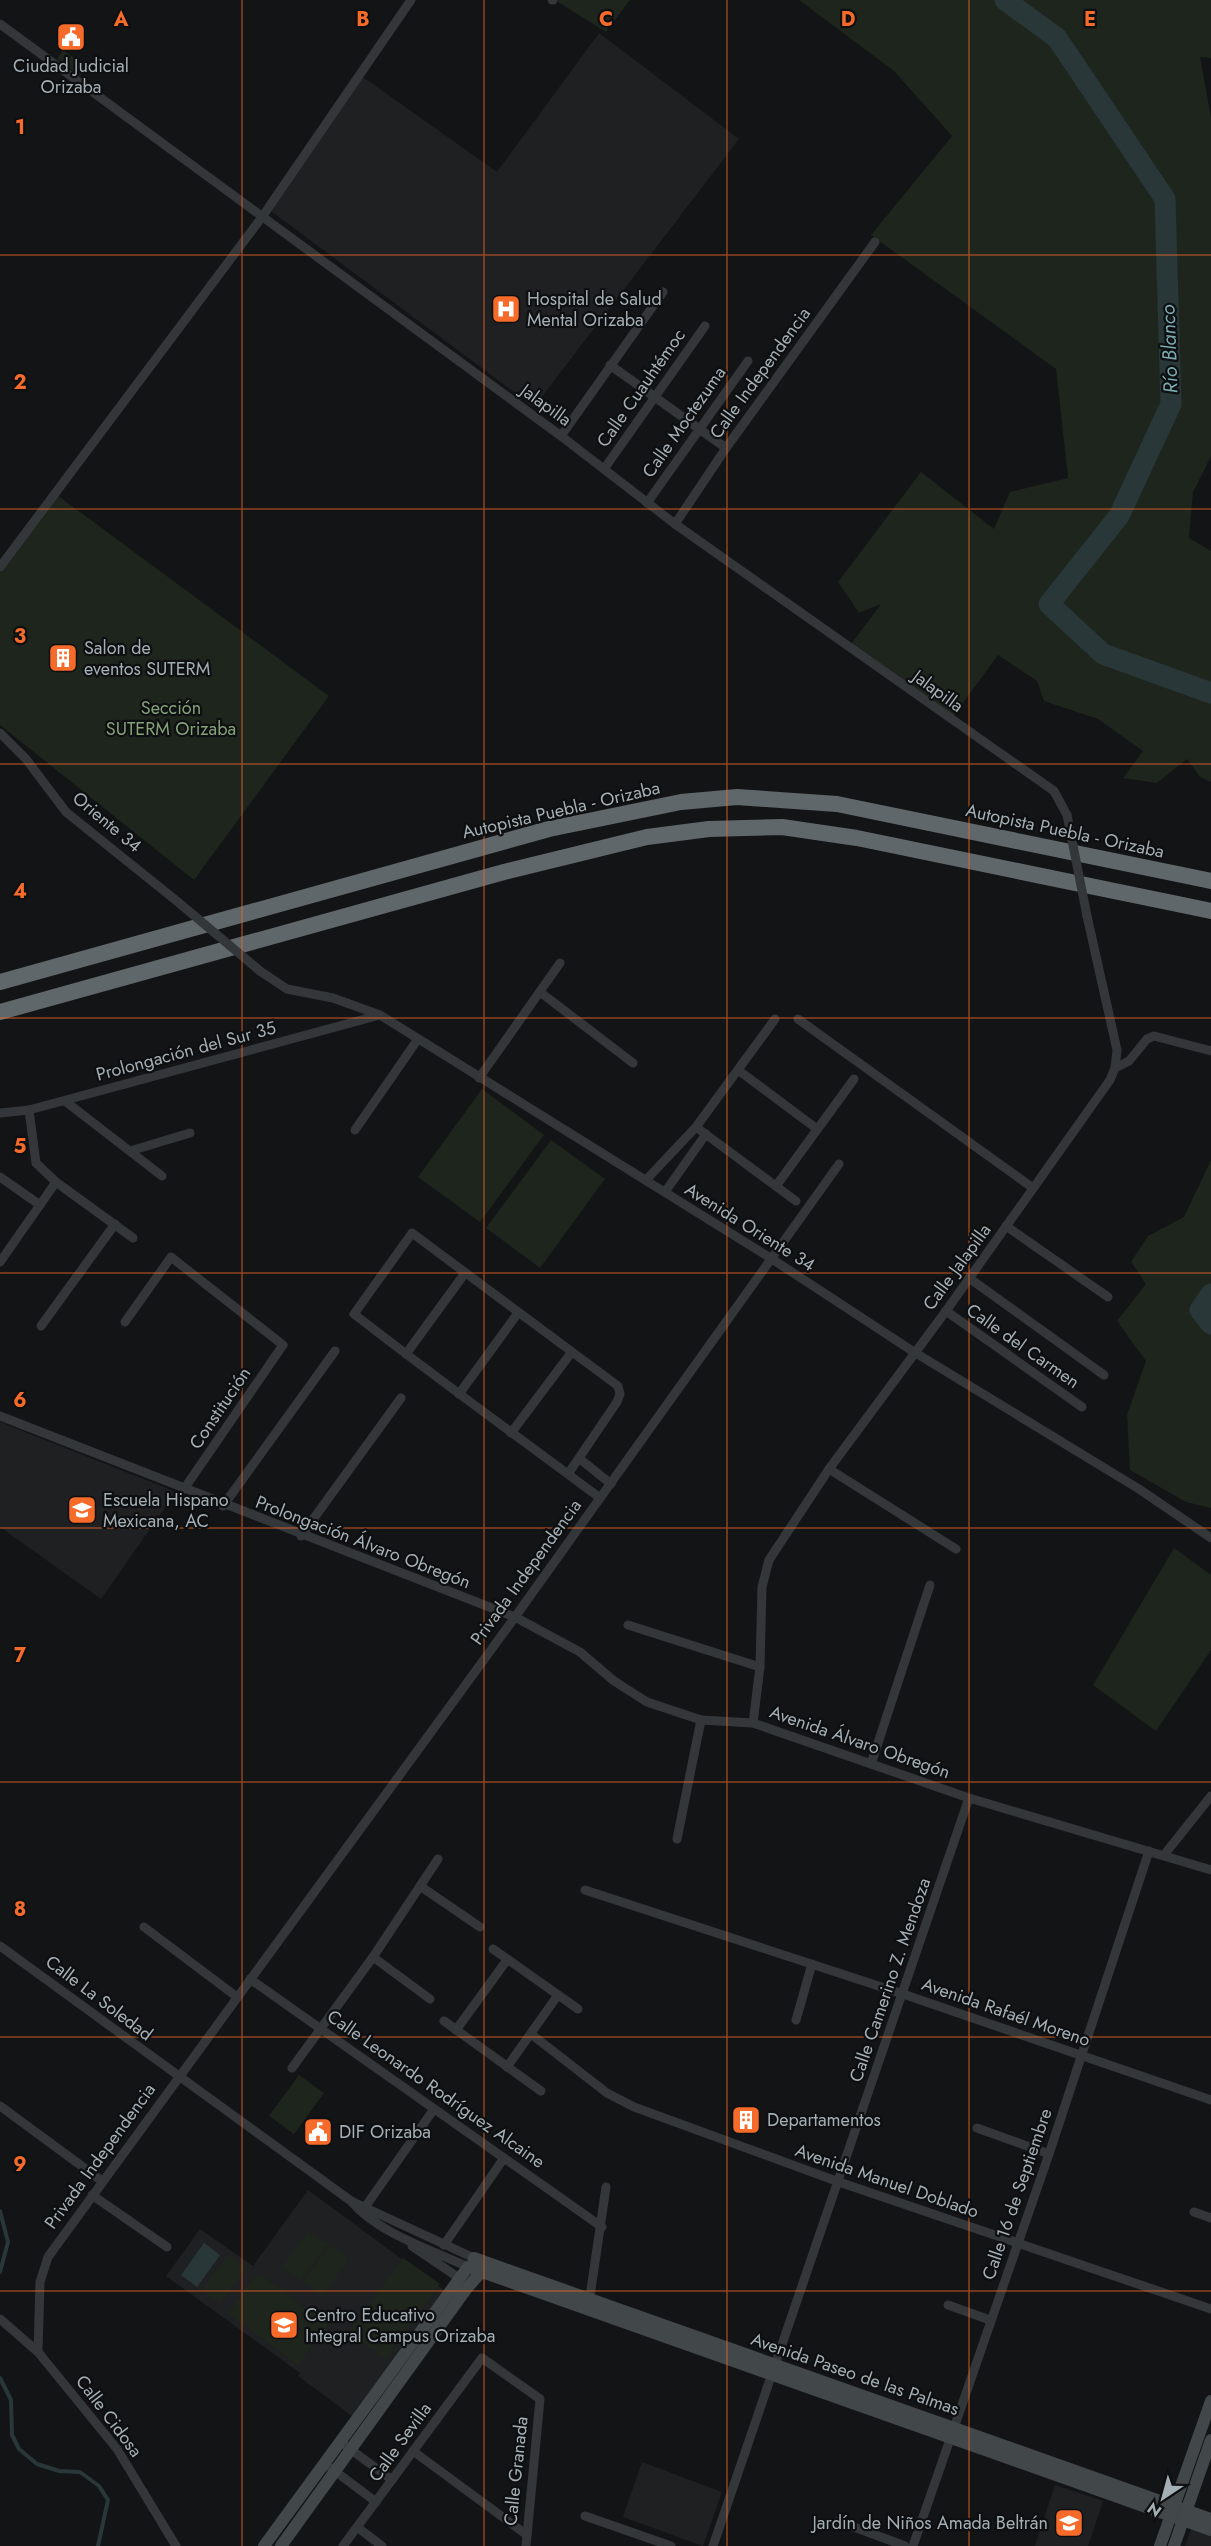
<svg xmlns="http://www.w3.org/2000/svg" width="1211" height="2546" viewBox="0 0 1211 2546" font-family="Jost,sans-serif">
<style>
.built{fill:#1f2022}
.green{fill:#1e251d}
.water{fill:#293739}
.lines{fill:none;stroke-linecap:round;stroke-linejoin:round}
.stream{stroke:#293739;stroke-width:4}
.river{stroke:#293739;stroke-width:21}
.street{stroke:#34373a;stroke-width:9}
.secondary{stroke:#42474a;stroke-width:12}
.highway{stroke:#60676b;stroke-width:16}
.street-bridge{stroke:#34373a;stroke-width:9}
.grid{fill:none;stroke:#f66b2a;stroke-width:1.5;stroke-opacity:0.55}
.labels{text-anchor:middle;stroke-width:4.5;stroke-linejoin:round;paint-order:stroke}
.poi-label{font-size:18px;fill:#a4afb5;stroke:#0e0f10;text-anchor:start}
.street-label{font-size:18px;fill:#a4afb5;stroke:#0e0f10}
.park-label{font-size:18px;fill:#85a17a;stroke:#0e0f10}
.water-label{font-size:20px;font-style:italic;fill:#7aabb2;stroke:#0e0f10}
.grid-label{font-size:20px;text-anchor:middle;font-weight:bold;fill:#f66b2a;stroke:#0e0f10;stroke-width:4.5;stroke-linejoin:round;paint-order:stroke}
</style>
<rect width="100%" height="100%" fill="#131415"/>
<!-- built -->
<g class="built">
<polygon points="599,33 739,139 534,407 271,211 363,77 497,172"/>
<polygon points="0,1422 176,1492 101,1599 0,1527"/>
<polygon points="308,2190 444,2290 352,2416 298,2376 300,2373 166,2276 200,2229 253,2266"/>
<polygon points="642,2462 722,2492 703,2546 623,2517"/>
<polygon points="1055,2485 1103,2501 1088,2546 1035,2546"/>
<polygon points="1192,2527 1211,2534 1211,2546 1185,2546"/>
</g>
<!-- green -->
<g class="green">
<polygon points="555,0 630,0 606,32"/>
<polygon points="799,0 1211,0 1211,58 1200,57 1211,117 1211,456 1193,492 1189,538 1211,551 1211,782 1200,777 1187,759 1157,783 1123,778 1143,751 1098,719 1044,701 1037,681 998,655 952,718 851,644 881,604 859,613 838,582 921,472 994,529 1010,492 1068,478 1056,369 871,235 952,136 894,71"/>
<polygon points="63,50 87,67 80,76 57,59"/>
<polygon points="57,495 329,696 194,880 0,725 0,573"/>
<polygon points="482,1089 544,1135 480,1222 418,1177"/>
<polygon points="551,1140 605,1179 540,1268 486,1228"/>
<polygon points="1211,1160 1211,1508 1186,1502 1130,1470 1127,1415 1146,1361 1117,1321 1146,1284 1131,1262 1148,1236 1184,1217"/>
<polygon points="1174,1548 1211,1575 1211,1650 1156,1731 1093,1685"/>
<polygon points="299,2075 324,2093 294,2134 269,2116"/>
<polygon points="308,2231 327,2244 301,2280 282,2267"/>
<polygon points="330,2245 349,2259 322,2296 303,2283"/>
<polygon points="228,2254 247,2268 220,2303 202,2290"/>
<polygon points="403,2258 440,2284 386,2359 349,2333"/>
<polygon points="258,2273 328,2325 298,2365 228,2313"/>
</g>
<!-- water -->
<polygon class="water" points="204,2243 220,2255 197,2287 181,2275"/>
<g class="lines">
<!-- stream -->
<g class="stream">
<polyline points="0,2211 8,2242 0,2272"/>
<polyline points="0,2378 11,2400 12,2435 19,2449 37,2464 59,2471 80,2472 99,2486 108,2500 98,2546"/>
</g>
<!-- river -->
<g class="river">
<polyline points="1005,0 1057,38 1165,199 1171,404 1119,516 1049,604 1103,654 1211,693"/>
<polyline points="1211,1294 1200,1310 1211,1324"/>
</g>
<!-- street -->
<g class="street">
<polyline points="552,0 553,0"/>
<polyline points="0,24 561,436 675,524 1054,791 1067,815"/>
<polyline points="610,365 726,448"/>
<polyline points="561,436 663,292"/>
<polyline points="604,469 705,326"/>
<polyline points="647,503 748,361"/>
<polyline points="675,524 726,448 875,242"/>
<polyline points="0,567 262,217 411,0"/>
<polyline points="0,733 26,759 66,812 178,902"/>
<polyline points="260,971 287,989 333,998 380,1015 772,1259 914,1352 1139,1489 1211,1538"/>
<polyline points="540,992 633,1063"/>
<polyline points="798,1019 1033,1188"/>
<polyline points="1115,1068 1129,1061 1147,1039 1154,1036 1211,1051"/>
<polyline points="738,1070 817,1129"/>
<polyline points="479,1078 560,963"/>
<polyline points="65,1101 162,1176"/>
<polyline points="29,1110 36,1163 56,1182 133,1238"/>
<polyline points="0,1113 29,1110 380,1015"/>
<polyline points="696,1127 796,1201"/>
<polyline points="355,1130 418,1039"/>
<polyline points="130,1151 190,1133"/>
<polyline points="0,1177 40,1205"/>
<polyline points="646,1180 696,1127 775,1019"/>
<polyline points="776,1186 854,1079"/>
<polyline points="665,1192 706,1134"/>
<polyline points="1006,1226 1108,1297"/>
<polyline points="0,1262 56,1182"/>
<polyline points="969,1278 1104,1375"/>
<polyline points="946,1311 1082,1407"/>
<polyline points="125,1322 171,1257 283,1345 184,1489"/>
<polyline points="41,1326 115,1224"/>
<polyline points="406,1354 465,1273"/>
<polyline points="459,1394 518,1313"/>
<polyline points="0,1416 515,1617 580,1652 614,1681 647,1702 701,1720 753,1723 969,1798 1211,1870"/>
<polyline points="511,1433 571,1353"/>
<polyline points="580,1459 611,1484"/>
<polyline points="829,1469 956,1549"/>
<path d="M568,1474L617,1402L620,1394L618,1386L412,1233L354,1314C435,1377 518,1437 600,1498"/>
<polyline points="223,1506 335,1351"/>
<polyline points="301,1536 401,1398"/>
<polyline points="628,1625 760,1667"/>
<polyline points="753,1723 760,1667 762,1587 769,1560 829,1469 946,1311 1110,1080 1115,1068 1117,1050 1087,916"/>
<polyline points="871,1764 930,1585"/>
<polyline points="677,1839 701,1720"/>
<polyline points="1164,1855 1211,1796"/>
<polyline points="420,1886 480,1927"/>
<polyline points="585,1890 903,1994 1211,2100"/>
<polyline points="144,1927 237,1997"/>
<path d="M0,1946L351,2201C379,2234 430,2249 468,2267L474,2258L351,2201"/>
<polyline points="493,1949 578,2009"/>
<polyline points="373,1957 430,1999"/>
<polyline points="250,1979 602,2227"/>
<polyline points="796,2020 812,1964"/>
<polyline points="444,2021 541,2091"/>
<polyline points="456,2030 507,1960"/>
<polyline points="531,2034 607,2093 634,2107 839,2182 1211,2309"/>
<polyline points="507,2067 558,1995"/>
<polyline points="292,2068 373,1957 438,1859"/>
<polyline points="0,2106 102,2181"/>
<polyline points="977,2128 1049,2154"/>
<polyline points="92,2195 167,2247"/>
<polyline points="363,2210 434,2109"/>
<polyline points="1194,2212 1211,2218"/>
<polyline points="444,2245 504,2158"/>
<polyline points="412,2246 459,2278"/>
<polyline points="589,2303 606,2187"/>
<polyline points="948,2305 990,2320"/>
<polyline points="0,2319 38,2352 117,2449 176,2546"/>
<polyline points="38,2352 40,2282 48,2257 515,1617 839,1164"/>
<polyline points="346,2446 392,2480"/>
<polyline points="413,2451 527,2535"/>
<polyline points="331,2468 376,2502"/>
<polyline points="585,2516 671,2546"/>
<polyline points="838,2521 905,2546"/>
<polyline points="357,2527 382,2546"/>
<polyline points="343,2546 482,2358 540,2399 526,2546"/>
<polyline points="713,2546 969,1798"/>
<polyline points="913,2546 1049,2154 1149,1851"/>
</g>
<!-- secondary -->
<g class="secondary">
<polyline points="474,2258 1211,2519"/>
<polyline points="264,2546 468,2267 1211,2530"/>
<polyline points="281,2546 467,2288 484,2269"/>
<polyline points="1160,2546 1211,2401"/>
<polyline points="1174,2546 1211,2440"/>
</g>
<!-- highway -->
<g class="highway">
<polyline points="0,982 549,829 681,802 737,797 837,804 1211,881"/>
<polyline points="0,1012 504,872 647,837 709,829 782,827 857,838 1211,911"/>
</g>
<!-- street-bridge -->
<g class="street-bridge">
<polyline points="1067,815 1087,916"/>
<polyline points="178,902 260,971"/>
</g>
</g>
<!-- grid -->
<path class="grid" d="M242,0V2546M484,0V2546M727,0V2546M969,0V2546M0,255H1211M0,509H1211M0,764H1211M0,1018H1211M0,1273H1211M0,1528H1211M0,1782H1211M0,2037H1211M0,2291H1211"/>
<!-- icons -->
<defs>
<g id="civic-square" transform="scale(1.5)"><rect x="-9" y="-9" width="18" height="18" rx="4" fill="#f66b2a" stroke="#0e0f10"/><path d="M-.6-6.5H3V-4.5H.6V-3L4-1V1h2V6H-6V1h2V-1L-.6-3ZM-1.2 2.5V6h2.4V2.5Z" fill="#fff"/></g>
<g id="hospital-square" transform="scale(1.5)"><rect x="-9" y="-9" width="18" height="18" rx="4" fill="#f66b2a" stroke="#0e0f10"/><path d="M-5-5h3v3.5h4V-5h3V5h-3V1.5h-4V5h-3Z" fill="#fff"/></g>
<g id="building-square" transform="scale(1.5)"><rect x="-9" y="-9" width="18" height="18" rx="4" fill="#f66b2a" stroke="#0e0f10"/><path d="M-4-6H4V6H1V3H-1V6H-4ZM-2.5-4.3h1.7v1.8h-1.7ZM.8-4.3h1.7v1.8H.8ZM-2.5-1h1.7V.8h-1.7ZM.8-1h1.7V.8H.8Z" fill="#fff"/></g>
<g id="school-square" transform="scale(1.5)"><rect x="-9" y="-9" width="18" height="18" rx="4" fill="#f66b2a" stroke="#0e0f10"/><path d="M0-5L7-2L0 1L-7-2ZM-4 1L0 2.5L4 1V4Q0 6-4 4Z" fill="#fff"/></g>
</defs>
<g fill-rule="evenodd">
<use href="#civic-square" x="71" y="37"/>
<use href="#hospital-square" x="506" y="309"/>
<use href="#building-square" x="63" y="658"/>
<use href="#school-square" x="82" y="1510"/>
<use href="#building-square" x="746" y="2120"/>
<use href="#civic-square" x="318" y="2132"/>
<use href="#school-square" x="284" y="2325"/>
<use href="#school-square" x="1069" y="2523"/>
</g>
<g class="labels">
<!-- poi labels -->
<g class="poi-label">
<text x="71" y="72" text-anchor="middle">Ciudad Judicial<tspan x="71" dy="21">Orizaba</tspan></text>
<text x="527" y="305">Hospital de Salud<tspan x="527" dy="21">Mental Orizaba</tspan></text>
<text x="84" y="654">Salon de<tspan x="84" dy="21">eventos SUTERM</tspan></text>
<text x="103" y="1506">Escuela Hispano<tspan x="103" dy="21">Mexicana, AC</tspan></text>
<text x="767" y="2126">Departamentos</text>
<text x="339" y="2138">DIF Orizaba</text>
<text x="305" y="2321">Centro Educativo<tspan x="305" dy="21">Integral Campus Orizaba</tspan></text>
<text x="1048" y="2529" text-anchor="end">Jardín de Niños Amada Beltrán</text>
</g>
<!-- street labels -->
<g class="street-label">
<text transform="translate(760 373) rotate(-54)" y="6">Calle Independencia</text>
<text transform="translate(641 388) rotate(-55)" y="6">Calle Cuauhtémoc</text>
<text transform="translate(546 405) rotate(36)" y="6">Jalapilla</text>
<text transform="translate(684 422) rotate(-55)" y="6">Calle Moctezuma</text>
<text transform="translate(938 691) rotate(36)" y="6">Jalapilla</text>
<text transform="translate(561 810) rotate(-13)" y="6">Autopista Puebla - Orizaba</text>
<text transform="translate(107 822) rotate(40)" y="6">Oriente 34</text>
<text transform="translate(1065 831) rotate(12)" y="6">Autopista Puebla - Orizaba</text>
<text transform="translate(186 1051) rotate(-15)" y="6">Prolongación del Sur 35</text>
<text transform="translate(750 1227) rotate(32)" y="6">Avenida Oriente 34</text>
<text transform="translate(957 1267) rotate(-54)" y="6">Calle Jalapilla</text>
<text transform="translate(1023 1346) rotate(35)" y="6">Calle del Carmen</text>
<text transform="translate(220 1408) rotate(-56)" y="6">Constitución</text>
<text transform="translate(363 1542) rotate(21)" y="6">Prolongación Álvaro Obregón</text>
<text transform="translate(526 1572) rotate(-54)" y="6">Privada Independencia</text>
<text transform="translate(860 1742) rotate(19)" y="6">Avenida Álvaro Obregón</text>
<text transform="translate(890 1980) rotate(-71)" y="6">Calle Camerino Z. Mendoza</text>
<text transform="translate(99 1998) rotate(37)" y="6">Calle La Soledad</text>
<text transform="translate(1006 2012) rotate(19)" y="6">Avenida Rafaél Moreno</text>
<text transform="translate(436 2089) rotate(35)" y="6">Calle Leonardo Rodríguez Alcaine</text>
<text transform="translate(100 2156) rotate(-54)" y="6">Privada Independencia</text>
<text transform="translate(887 2181) rotate(19)" y="6">Avenida Manuel Doblado</text>
<text transform="translate(1017 2194) rotate(-71)" y="6">Calle 16 de Septiembre</text>
<text transform="translate(855 2374) rotate(19)" y="6">Avenida Paseo de las Palmas</text>
<text transform="translate(109 2416) rotate(53)" y="6">Calle Cidosa</text>
<text transform="translate(400 2442) rotate(-54)" y="6">Calle Sevilla</text>
<text transform="translate(516 2471) rotate(-84)" y="6">Calle Granada</text>
</g>
<!-- park labels -->
<g class="park-label">
<text x="171" y="714">Sección<tspan x="171" dy="21">SUTERM Orizaba</tspan></text>
</g>
<!-- water labels -->
<g class="water-label">
<text transform="translate(1169 349) rotate(-92)" y="7">Río Blanco</text>
</g>
</g>
<g class="grid-label">
<text x="121" y="26">A</text>
<text x="363" y="26">B</text>
<text x="606" y="26">C</text>
<text x="848" y="26">D</text>
<text x="1090" y="26">E</text>
<text x="20" y="134">1</text>
<text x="20" y="389">2</text>
<text x="20" y="643">3</text>
<text x="20" y="898">4</text>
<text x="20" y="1153">5</text>
<text x="20" y="1407">6</text>
<text x="20" y="1662">7</text>
<text x="20" y="1916">8</text>
<text x="20" y="2171">9</text>
</g>
<!-- north arrow -->
<g transform="translate(1163 2498) rotate(216)" stroke="#0e0f10" stroke-width="4.5" paint-order="stroke">
<path d="M0-4.5L10 22L0 15L-10 22Z" fill="#a4afb5"/>
<text y="-9" font-size="16" font-weight="bold" text-anchor="middle" fill="#a4afb5">N</text>
</g>
</svg>
